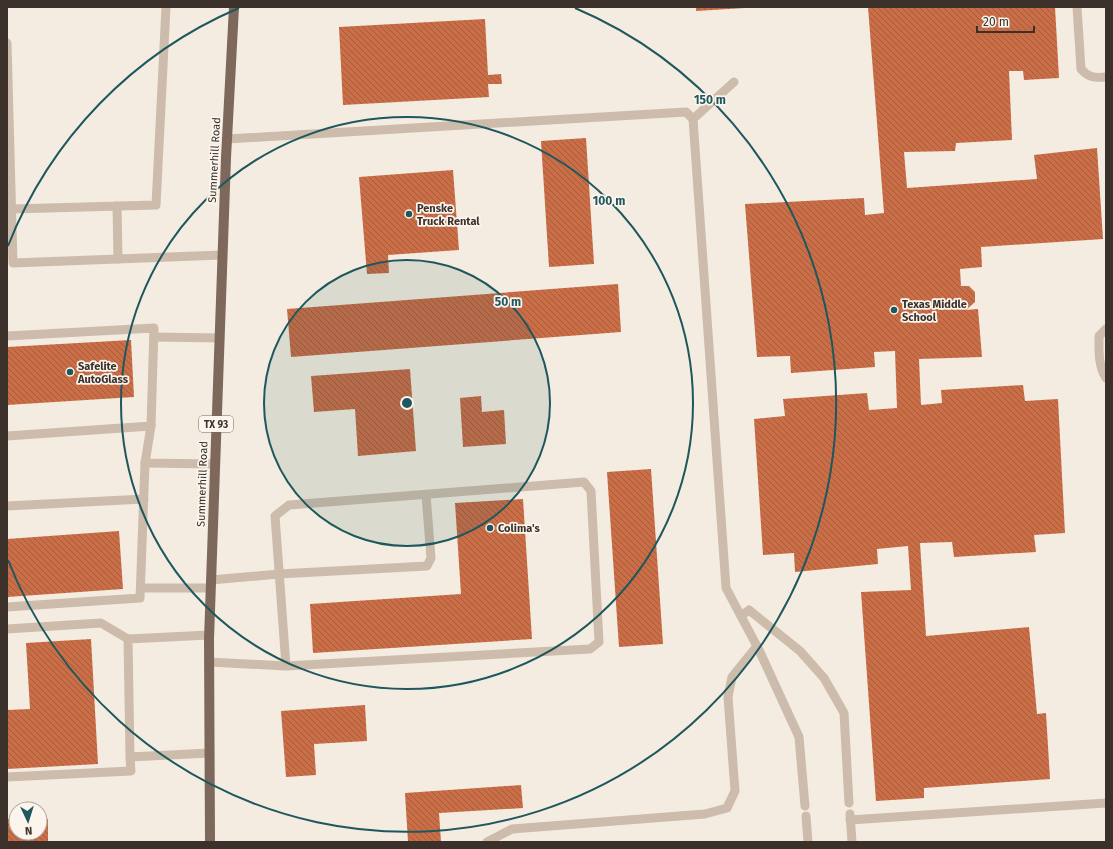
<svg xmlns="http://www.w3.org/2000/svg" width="1113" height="849" viewBox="0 0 1113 849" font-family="'Fira Sans',sans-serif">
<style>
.building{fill:url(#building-back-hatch)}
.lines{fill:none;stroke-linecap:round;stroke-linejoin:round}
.lane{stroke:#cdbcab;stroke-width:9}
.primary{stroke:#7d685b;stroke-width:10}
.ring{fill:none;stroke:#1e575e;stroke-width:2}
.poi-dot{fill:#1e575e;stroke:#fbf5ed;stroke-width:1.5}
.labels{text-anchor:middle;stroke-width:3.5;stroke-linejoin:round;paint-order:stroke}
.shield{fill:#fbf5ed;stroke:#756b64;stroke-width:1}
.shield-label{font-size:10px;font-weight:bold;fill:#3b302a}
.street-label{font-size:11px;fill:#3b302a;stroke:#fbf5ed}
.poi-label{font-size:11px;font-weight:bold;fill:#3b302a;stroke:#fbf5ed;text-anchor:start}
.centre{fill:#1e575e;stroke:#fbf5ed;stroke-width:2}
.ring-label{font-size:12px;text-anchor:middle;font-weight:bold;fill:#1e575e;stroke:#fbf5ed;stroke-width:3.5;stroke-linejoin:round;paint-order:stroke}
</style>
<defs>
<pattern id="building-back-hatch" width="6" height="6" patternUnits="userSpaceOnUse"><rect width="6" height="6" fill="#ca6e48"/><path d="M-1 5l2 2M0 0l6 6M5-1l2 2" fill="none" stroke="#a55b3c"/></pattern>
</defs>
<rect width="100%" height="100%" fill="#f4ece0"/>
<!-- building -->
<g class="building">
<polygon points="696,7 745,7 745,8 696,11"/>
<polygon points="868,7 1055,7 1059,78 1024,80 1023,71 1009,71 1012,140 956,143 955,151 904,152 907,188 1037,179 1034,155 1097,148 1103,239 981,247 982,267 960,269 961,286 969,286 975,292 975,302 966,310 978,309 982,357 919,359 921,405 942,403 941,390 1023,385 1025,401 1058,399 1065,533 1034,535 1036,552 954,557 952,542 920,543 926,636 1029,627 1037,714 1046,713 1050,779 924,788 924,798 876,801 861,592 911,590 908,546 877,549 878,564 795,572 794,553 763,555 754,419 785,416 783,399 867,393 869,410 897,408 895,351 874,352 875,367 791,373 790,356 757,357 745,204 864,198 865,215 884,213"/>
<polygon points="485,19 488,75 501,74 502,84 488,84 489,97 343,105 339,27"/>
<polygon points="586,138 594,264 549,267 541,141"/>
<polygon points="453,170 459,250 388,255 389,273 367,274 359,177"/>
<polygon points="618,284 621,332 291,357 287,309"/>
<polygon points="131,340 134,397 7,405 7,347"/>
<polygon points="410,369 416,451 358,456 355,409 314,412 311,376"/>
<polygon points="481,396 482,412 504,410 506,444 463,447 460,398"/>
<polygon points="651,469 663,644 619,647 607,472"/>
<polygon points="523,499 532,639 313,653 310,604 461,594 455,503"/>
<polygon points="119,531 123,589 7,597 7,539"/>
<polygon points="91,639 98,764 7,769 7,710 30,709 26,643"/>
<polygon points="365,705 367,741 314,744 316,775 286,777 281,711"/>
<polygon points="521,785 523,808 439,813 441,842 408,842 405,793"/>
<polygon points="7,819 16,819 16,833 40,833 40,819 48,819 48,842 7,842"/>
</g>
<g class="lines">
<!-- lane -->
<g class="lane">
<path d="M1077,7L1081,69C1089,78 1095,78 1106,77"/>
<polyline points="7,43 13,263 222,255"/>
<polyline points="734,82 693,119 726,588 759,650 799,737 805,806"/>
<polyline points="227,139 686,112 693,119"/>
<polyline points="117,206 118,259"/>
<polyline points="12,209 156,205 166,7"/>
<path d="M1106,329L1099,336C1099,350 1098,366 1106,378"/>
<polyline points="7,336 154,328 151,426 7,436"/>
<polyline points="154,337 219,338"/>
<polyline points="151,426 145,463 215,464"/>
<polyline points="7,506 144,499"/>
<polyline points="211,580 279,574 427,566 431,558 426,495"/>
<polyline points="141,588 210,588"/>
<polyline points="7,607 140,598 145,463"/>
<polyline points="741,616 749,610 800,651 824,678 844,713 849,803"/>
<polyline points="7,629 101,623 128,639"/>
<polyline points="209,662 286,666 590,649 599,642 591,491 584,482 289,505 275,516 286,666"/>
<polyline points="209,753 130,757 128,639 209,635"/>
<polyline points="7,777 131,771 130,757"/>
<polyline points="850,814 852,842"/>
<polyline points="806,816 808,842"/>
<polyline points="850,820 1106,803"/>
<polyline points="487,842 512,829 705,814 727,808 735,791 728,697 732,677 757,646"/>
</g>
<!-- primary -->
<polyline class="primary" points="210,842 209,639 226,158 234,7"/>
</g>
<!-- distance rings -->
<circle cx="407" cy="403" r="143" fill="#1e575e" fill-opacity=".12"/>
<g class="ring">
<circle cx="407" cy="403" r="143"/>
<circle cx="407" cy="403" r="286"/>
<path d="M8 246A429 429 0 0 1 239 8M575 8A429 429 0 1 1 8 560"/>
</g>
<!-- markers -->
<g class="poi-dot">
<circle cx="409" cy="214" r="4"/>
<circle cx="894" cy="310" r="4"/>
<circle cx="70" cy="372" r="4"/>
<circle cx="490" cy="528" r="4"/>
</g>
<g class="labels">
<!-- shield labels -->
<rect class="shield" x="199" y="416" width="34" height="16" rx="3"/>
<g class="shield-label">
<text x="216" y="428">TX 93</text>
</g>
<!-- street labels -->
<g class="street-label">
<text transform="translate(214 160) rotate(-87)" y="4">Summerhill Road</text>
<text transform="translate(202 484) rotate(-88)" y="4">Summerhill Road</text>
</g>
<!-- poi labels -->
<g class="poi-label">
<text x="417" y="212">Penske<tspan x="417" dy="13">Truck Rental</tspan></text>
<text x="902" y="308">Texas Middle<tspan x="902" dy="13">School</tspan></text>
<text x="78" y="370">Safelite<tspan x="78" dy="13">AutoGlass</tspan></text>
<text x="498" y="532">Colima's</text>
</g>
</g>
<circle cx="407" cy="403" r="6" class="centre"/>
<g class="ring-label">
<text x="710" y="104">150 m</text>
<text x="609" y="205">100 m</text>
<text x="508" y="306">50 m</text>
</g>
<!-- border -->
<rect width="1113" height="849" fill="none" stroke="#3b302a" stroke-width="16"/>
<!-- north arrow -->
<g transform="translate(28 821) rotate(176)"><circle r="19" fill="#fbf5ed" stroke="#aea69f"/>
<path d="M0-3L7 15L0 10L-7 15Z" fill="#1e575e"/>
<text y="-6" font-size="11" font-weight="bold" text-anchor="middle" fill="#3b302a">N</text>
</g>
<!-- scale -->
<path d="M977 26v6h57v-6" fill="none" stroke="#3b302a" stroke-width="2"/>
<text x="983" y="26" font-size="12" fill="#3b302a" stroke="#fbf5ed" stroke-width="3" paint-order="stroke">20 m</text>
</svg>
